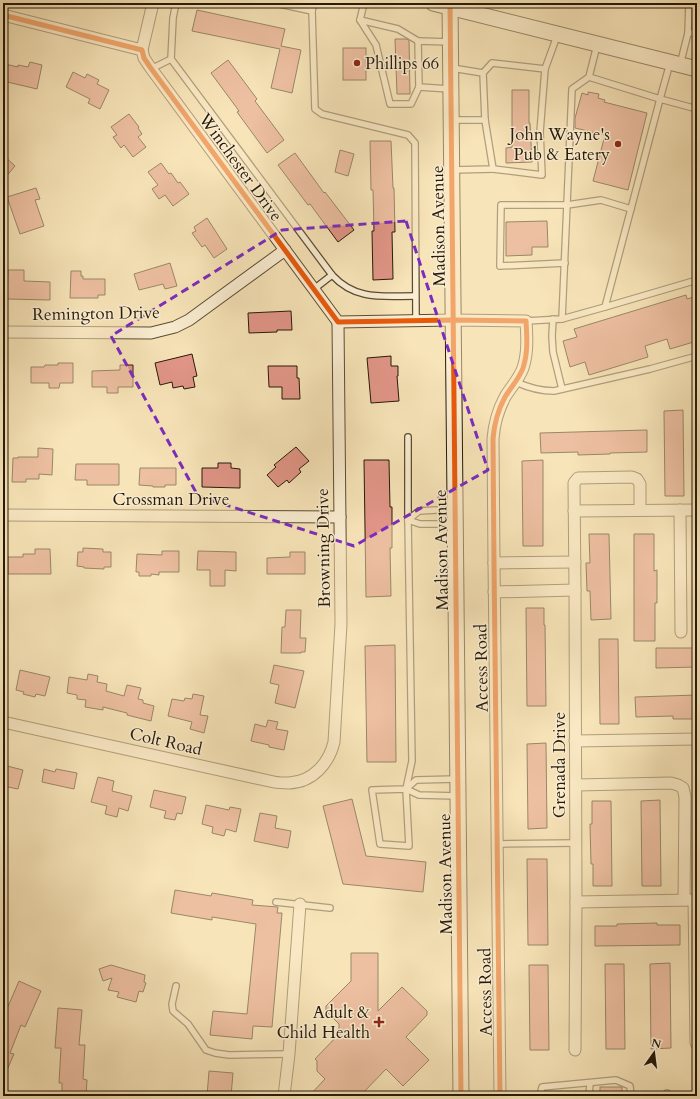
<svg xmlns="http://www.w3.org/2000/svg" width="700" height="1099" viewBox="0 0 700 1099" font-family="Cardo,serif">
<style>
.building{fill:#e29688;stroke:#261908}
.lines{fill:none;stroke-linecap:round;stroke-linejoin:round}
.service-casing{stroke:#5a4c34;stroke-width:8}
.minor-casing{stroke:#5a4c34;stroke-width:13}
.secondary-casing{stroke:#261908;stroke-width:17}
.service{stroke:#faedd1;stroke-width:5.5}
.minor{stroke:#faedd1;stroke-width:11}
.secondary{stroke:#faedd1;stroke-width:15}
.cycleway-casing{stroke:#faedd1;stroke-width:8}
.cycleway{stroke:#e8590c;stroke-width:5}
.marked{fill:none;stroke:#7b2cbf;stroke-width:3;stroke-dasharray:8 5;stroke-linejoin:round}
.poi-dot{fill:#8f2418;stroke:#faedd1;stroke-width:1.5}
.labels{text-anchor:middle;stroke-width:3;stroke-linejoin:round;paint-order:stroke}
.poi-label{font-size:17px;fill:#261908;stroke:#faedd1;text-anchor:end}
.street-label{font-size:17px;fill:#261908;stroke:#faedd1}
</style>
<rect width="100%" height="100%" fill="#f7e4b8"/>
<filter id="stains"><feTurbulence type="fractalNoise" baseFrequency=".005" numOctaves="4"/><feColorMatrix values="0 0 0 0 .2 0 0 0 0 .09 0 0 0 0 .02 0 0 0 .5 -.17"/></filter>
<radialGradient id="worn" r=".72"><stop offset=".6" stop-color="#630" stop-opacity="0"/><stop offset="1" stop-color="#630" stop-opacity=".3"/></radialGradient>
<!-- building -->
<g class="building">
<polygon points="197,10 285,29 281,46 301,50 292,93 271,88 280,49 192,31"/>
<polygon points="395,39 406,39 409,40 410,94 397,94"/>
<rect x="343" y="48" width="23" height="32"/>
<polygon points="228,60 257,99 255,101 284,140 267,153 237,112 239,111 211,73"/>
<polygon points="30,62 42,65 37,89 3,81 3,72 5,64 18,67 18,65 28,67"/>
<polygon points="73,72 85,78 87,74 99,80 97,84 109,90 100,109 88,103 90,99 66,87"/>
<polygon points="512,90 529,90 529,123 530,123 532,162 506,163 506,148 512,147"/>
<polygon points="588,92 599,94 598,98 605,100 604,102 647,113 628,190 593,181 605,135 575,128 575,118 582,93 588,95"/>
<polygon points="129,114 139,127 138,128 142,134 138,137 146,147 133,157 124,145 121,148 113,137 117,135 111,127"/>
<polygon points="370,141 391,141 393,188 394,188 395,232 392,232 393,279 373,280 372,231 374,231 373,190 371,190"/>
<polygon points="340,150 354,154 348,176 335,172"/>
<polygon points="295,153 324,193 325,192 354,230 338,242 310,204 308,205 278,165"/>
<polygon points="3,155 15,166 3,180"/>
<polygon points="161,163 169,174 171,173 178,183 180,182 189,194 173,206 165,195 159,199 152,189 158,185 148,172"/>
<polygon points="36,188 40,199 35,200 44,226 20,234 7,197"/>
<polygon points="207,218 227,249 214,258 205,245 202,247 192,233 196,231 194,227"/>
<polygon points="547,221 548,247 532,247 532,255 506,256 506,222"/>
<polygon points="170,263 177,286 165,289 163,284 139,290 134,274"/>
<polygon points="8,270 24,270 24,281 50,282 50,300 7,299"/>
<polygon points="71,271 81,271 81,276 83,276 83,279 105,279 105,295 98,295 98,298 70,298"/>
<polygon points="686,295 687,299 697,296 697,341 670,349 667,339 645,346 648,357 589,375 585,362 570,367 563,341 577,337 574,329"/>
<polygon points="291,311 292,330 277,330 277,332 249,333 248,313"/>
<polygon points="192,354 197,376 193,377 195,387 184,389 183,386 173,388 172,382 160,385 155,363"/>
<polygon points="391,356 391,366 398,366 398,376 397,376 399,401 371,403 367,358"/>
<polygon points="58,363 73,363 73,383 60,383 59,388 49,388 49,383 31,383 31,367 44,367 45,365 58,365"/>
<polygon points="120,365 133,365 133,387 118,387 118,393 107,393 107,387 92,387 92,371 120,370"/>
<polygon points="268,366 297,366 297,378 299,378 300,399 282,399 282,387 269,387"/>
<polygon points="683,410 684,496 665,496 664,411"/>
<polygon points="647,430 647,452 610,453 610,454 578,455 578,452 541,453 540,433"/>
<polygon points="296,447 309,461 299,469 301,472 289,483 287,480 278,487 267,475 276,467 274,465"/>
<polygon points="38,448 53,449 52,475 39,474 39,479 26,479 26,482 12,482 13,458 18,458 18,457 38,457"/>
<polygon points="364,460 389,460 390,507 392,507 392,548 390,548 391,596 366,597"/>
<polygon points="543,460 543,546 523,546 522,461"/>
<polygon points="218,463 231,463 231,468 240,469 240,488 202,487 202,468 218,468"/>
<polygon points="76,464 119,464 119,485 87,485 87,480 75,480"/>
<polygon points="140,468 176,468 176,485 165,485 165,487 153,487 153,486 139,485"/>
<polygon points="589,534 609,534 611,619 591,620 590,591 587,591 586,563 590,563"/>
<polygon points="634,534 654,534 654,571 657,570 657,603 655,603 655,641 634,641"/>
<polygon points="83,548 103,549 103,552 111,552 111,567 104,567 104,569 84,568 84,567 77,566 78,552 83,552"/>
<polygon points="35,549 50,549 51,574 8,574 8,557 23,557 23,554 35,554"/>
<polygon points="162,551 179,551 179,572 159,572 159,575 151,574 151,576 139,576 139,572 136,572 137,554 162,555"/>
<polygon points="198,551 236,552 236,571 225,570 225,586 210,586 210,570 197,570"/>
<polygon points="290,552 305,552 305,574 267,574 267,558 290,557"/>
<polygon points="526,608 544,608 544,625 545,625 546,706 527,706"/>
<polygon points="286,610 301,610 300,638 306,638 305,652 301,652 301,653 281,653 282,627 285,627"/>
<polygon points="599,639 618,639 619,724 600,724"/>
<polygon points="395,645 396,762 367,762 365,646"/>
<polygon points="656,648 697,648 697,667 656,668"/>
<polygon points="274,665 304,671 295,708 275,703 279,685 270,683"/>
<polygon points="20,670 50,677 45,696 36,694 35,697 23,694 24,692 16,690"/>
<polygon points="88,674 98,676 97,682 107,684 106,691 124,696 127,685 141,688 138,699 143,700 143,703 154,706 151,721 127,715 127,713 103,707 103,710 85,707 86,700 77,699 77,695 67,693 69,677 87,680"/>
<polygon points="193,694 204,696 200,715 208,716 204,733 190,729 192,722 168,716 172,699 184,701 185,698 192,699"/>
<polygon points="697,695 697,719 673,719 673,716 636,717 635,697"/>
<polygon points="268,720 278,722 276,729 288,731 284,750 269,747 269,745 251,741 255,724 266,727"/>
<polygon points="546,743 547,828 528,829 527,744"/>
<polygon points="3,765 23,770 18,789 3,786"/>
<polygon points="44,769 55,772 56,769 77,773 74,789 42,782"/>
<polygon points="98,777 114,781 112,791 132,796 128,811 119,808 117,817 105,814 107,806 91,802"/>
<polygon points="154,790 186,797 182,814 177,813 175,820 164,818 166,811 150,807"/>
<polygon points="352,799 366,856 426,862 423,892 343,884 323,806"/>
<polygon points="660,800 661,886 642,886 641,801"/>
<polygon points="592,801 611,801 612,886 593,886 593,864 591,864 590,824 592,824"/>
<polygon points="206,805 229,810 230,807 241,809 236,832 226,829 224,836 212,833 213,827 202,824"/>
<polygon points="260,813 277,816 275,828 291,831 288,848 254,841"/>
<polygon points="527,859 547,859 548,945 528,945"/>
<polygon points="175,890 211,896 212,893 253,900 252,905 278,907 277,913 282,913 272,1027 253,1026 252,1039 210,1035 213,1011 247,1014 256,924 212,917 212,920 171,913"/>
<polygon points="657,923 657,925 680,925 680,945 595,946 595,926 617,926 617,924"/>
<polygon points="351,953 378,953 378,1011 402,987 427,1011 427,1015 406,1037 429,1060 403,1086 386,1069 360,1096 309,1096 325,1079 317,1071 317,1061 315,1059 339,1034 339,1024 326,1011 326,1006 351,981"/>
<polygon points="670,963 671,1048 651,1049 650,964"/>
<polygon points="605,964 624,964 625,1049 606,1049"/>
<polygon points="111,965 145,975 144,982 146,983 143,992 139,991 136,1002 117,997 119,992 108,990 112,978 103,981 99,969"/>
<polygon points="529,965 548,965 549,1050 530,1050"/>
<polygon points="19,981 41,991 25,1027 21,1025 10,1053 14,1054 3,1079 3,1018"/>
<polygon points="58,1008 82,1010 79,1045 85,1045 83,1079 87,1080 86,1096 62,1096 62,1083 59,1083 61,1048 55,1048"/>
<polygon points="209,1071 233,1073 231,1096 207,1096"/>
<rect x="600" y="1087" width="22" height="9"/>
</g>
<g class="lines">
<!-- service casing -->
<g class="service-casing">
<g id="service">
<path d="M176,3L173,18L171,59L332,275C356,301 383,296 415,296"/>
<polyline points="275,3 312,11"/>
<polyline points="314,3 312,11 315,109 322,114 408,135 415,143 416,321"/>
<polyline points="364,3 360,20 398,29 418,41"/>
<polyline points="360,20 376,45 390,104 411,104 419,87"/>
<polyline points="688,33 697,33"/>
<polyline points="450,42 418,41 419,87 450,89"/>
<polyline points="680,65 688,33 689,3"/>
<polyline points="452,68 483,73 485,120"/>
<polyline points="151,69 171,59"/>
<polyline points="483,73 492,63 545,69 557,36"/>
<polyline points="589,77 660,99 670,63"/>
<polyline points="493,169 542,175 540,132 545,69"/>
<polyline points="452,170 493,169 485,120 452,120"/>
<polyline points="565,263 500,266 501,205 567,205 601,200 631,209"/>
<polyline points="314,289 332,275"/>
<polyline points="605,307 697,280"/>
<polyline points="553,319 552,336 553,352 562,389"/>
<polyline points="562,319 605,307 660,99 697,109"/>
<path d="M526,321L562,319C566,242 568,166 572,89L589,77L597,45"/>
<path d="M516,382C529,388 540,391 554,391L650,369L697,356"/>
<polyline points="408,520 419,511 455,509"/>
<polyline points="408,520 420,524 455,524"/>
<polyline points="406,789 372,790 380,844 409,846 406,789 412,761 408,520 408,437"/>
<polyline points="457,796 419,795 406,789 416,780 457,779"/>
<polyline points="497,844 576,843"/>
<polyline points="276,902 330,908"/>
<polyline points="176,986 172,1004 173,1011 188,1024 206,1050 215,1053 229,1055 289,1054"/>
<polyline points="667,1093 667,1096"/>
<polyline points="540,1096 542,1087 616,1080 630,1086 631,1096"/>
<polyline points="589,1096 590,1083"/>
</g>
</g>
<!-- minor casing -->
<g class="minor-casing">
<g id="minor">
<path d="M3,15L142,50L144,58L150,67L338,322L453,320L526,321C527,337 528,353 523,368C519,379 511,387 505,397C498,410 494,425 493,439L494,563L500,1096"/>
<polyline points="142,50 153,3"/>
<polyline points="3,332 151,333 175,327 189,320 285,250"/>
<polyline points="680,510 681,632"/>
<polyline points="574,511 697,510"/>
<polyline points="3,515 340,517"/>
<polyline points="494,563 575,562"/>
<polyline points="494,592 575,590"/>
<path d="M3,722L274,782C279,783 284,783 289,783C313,782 329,763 334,742L341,624L338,322"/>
<polyline points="575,741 697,739"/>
<polyline points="576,785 671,783 678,785 683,788 685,797 684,900"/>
<polyline points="694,900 696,1043"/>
<polyline points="576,902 692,900"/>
<polyline points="575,1050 576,902 575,590 574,483 578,478 632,477 637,479 640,484 640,510"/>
<polyline points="284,1096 289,1054 300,904"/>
</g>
</g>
<!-- secondary casing -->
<g class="secondary-casing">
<g id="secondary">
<polyline points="433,3 697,69"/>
<polyline points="450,3 461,1096"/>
</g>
</g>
<!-- service -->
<use href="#service" class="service"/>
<!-- minor -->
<use href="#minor" class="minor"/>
<!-- secondary -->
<use href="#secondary" class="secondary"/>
<!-- cycleway casing -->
<g class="cycleway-casing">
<g id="cycleway">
<polyline points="450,3 461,1096"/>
<path d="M3,15L142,50L144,58L150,67L338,322L453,320L526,321C527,337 528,353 523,368C519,379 511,387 505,397C498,410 494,425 493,439L494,563L500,1096"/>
</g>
</g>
<!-- cycleway -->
<use href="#cycleway" class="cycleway"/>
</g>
<!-- marked area -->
<path d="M0 0H700V1099H0ZM406,221L488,470L354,546L198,496L111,336L282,230Z" fill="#f7e4b8" fill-opacity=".55" fill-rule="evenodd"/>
<path class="marked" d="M406,221L488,470L354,546L198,496L111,336L282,230Z"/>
<!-- markers -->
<g class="poi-dot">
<circle cx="357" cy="63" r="4"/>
<circle cx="618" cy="144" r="4"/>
<path d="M377 1016h4v4h4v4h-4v4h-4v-4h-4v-4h4z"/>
</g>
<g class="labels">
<!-- poi labels -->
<g class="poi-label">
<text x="365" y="69" text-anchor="start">Phillips 66</text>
<text x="610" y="140">John Wayne's<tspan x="610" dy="20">Pub &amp; Eatery</tspan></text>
<text x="370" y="1018">Adult &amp;<tspan x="370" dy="20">Child Health</tspan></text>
</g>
<!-- street labels -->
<g class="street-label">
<text transform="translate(241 167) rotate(54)" y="6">Winchester Drive</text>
<text transform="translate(438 226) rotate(-91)" y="6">Madison Avenue</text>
<text transform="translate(96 313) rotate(-1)" y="6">Remington Drive</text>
<text x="171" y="505">Crossman Drive</text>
<text transform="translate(323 548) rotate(-91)" y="6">Browning Drive</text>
<text transform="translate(441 550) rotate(-91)" y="6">Madison Avenue</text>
<text transform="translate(481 668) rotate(-91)" y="6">Access Road</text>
<text transform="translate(166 741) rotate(13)" y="6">Colt Road</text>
<text transform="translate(559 765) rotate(-90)" y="6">Grenada Drive</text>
<text transform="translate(445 874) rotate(-91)" y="6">Madison Avenue</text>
<text transform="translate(485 992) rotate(-91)" y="6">Access Road</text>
</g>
</g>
<!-- margin -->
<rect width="700" height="1099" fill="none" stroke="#f7e4b8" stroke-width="16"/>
<rect x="4" y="4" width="692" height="1091" fill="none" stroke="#261908" stroke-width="2"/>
<rect x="8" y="8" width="684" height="1083" fill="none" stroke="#261908"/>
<!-- north arrow -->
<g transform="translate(654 1053) rotate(14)" stroke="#faedd1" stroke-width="3" paint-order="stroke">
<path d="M0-3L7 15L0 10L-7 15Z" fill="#261908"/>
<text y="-6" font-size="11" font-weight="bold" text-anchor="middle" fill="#261908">N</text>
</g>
<rect width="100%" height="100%" filter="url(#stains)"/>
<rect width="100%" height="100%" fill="url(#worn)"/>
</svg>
